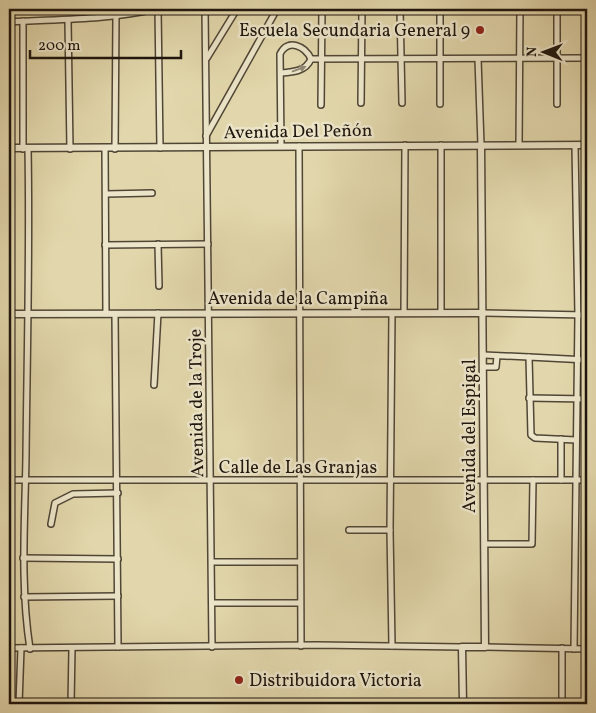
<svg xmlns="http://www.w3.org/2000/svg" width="596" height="713" viewBox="0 0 596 713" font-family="Vollkorn,serif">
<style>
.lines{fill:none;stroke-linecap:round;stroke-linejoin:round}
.minor-casing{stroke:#504636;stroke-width:8}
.tertiary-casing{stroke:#504636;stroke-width:9}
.minor{stroke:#ece5c9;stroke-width:5}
.tertiary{stroke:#ece5c9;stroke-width:6}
.oneway{fill:#908875}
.poi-dot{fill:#8f2418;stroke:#ece5c9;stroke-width:2}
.labels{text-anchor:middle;stroke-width:5;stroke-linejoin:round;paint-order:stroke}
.poi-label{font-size:18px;fill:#1f160e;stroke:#ece5c9;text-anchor:end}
.street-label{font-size:18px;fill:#1f160e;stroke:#ece5c9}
</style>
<rect width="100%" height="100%" fill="#e2d7ac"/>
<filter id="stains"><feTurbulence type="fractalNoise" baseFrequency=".004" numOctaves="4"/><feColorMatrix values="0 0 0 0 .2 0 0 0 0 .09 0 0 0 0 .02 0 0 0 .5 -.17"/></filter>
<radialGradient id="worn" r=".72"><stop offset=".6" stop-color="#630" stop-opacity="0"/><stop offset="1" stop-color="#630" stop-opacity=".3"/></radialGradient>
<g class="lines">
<!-- minor casing -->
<g class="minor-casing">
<g id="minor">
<polyline points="158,9 160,148"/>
<polyline points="205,9 212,647"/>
<polyline points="400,9 402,103"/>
<polyline points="440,9 440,104"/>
<polyline points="557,9 557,104"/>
<polyline points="68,21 70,149"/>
<path d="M9,22C60,19 106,20 156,9"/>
<polyline points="207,58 237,9"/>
<polyline points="311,59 587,58"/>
<polyline points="478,59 481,145"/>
<path d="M281,73C294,72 306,71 311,59"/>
<polyline points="361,103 362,9"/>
<polyline points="321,105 322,9"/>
<polyline points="206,136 277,9"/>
<polyline points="519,145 520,9"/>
<path d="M281,146L280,54C288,38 305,46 311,59"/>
<polyline points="299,146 301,646"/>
<polyline points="23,149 23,21"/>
<path d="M28,149C30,251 27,353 26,456C25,520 20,584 30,649"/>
<polyline points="105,149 106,314"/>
<polyline points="115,149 116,16"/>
<polyline points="106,194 152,193"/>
<polyline points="158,244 159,286"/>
<polyline points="105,245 208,244"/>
<polyline points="392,313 390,530 392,646"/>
<polyline points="404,313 405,145"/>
<polyline points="441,313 441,145"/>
<polyline points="483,313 587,315"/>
<polyline points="115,314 118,647"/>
<polyline points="484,355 529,357"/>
<polyline points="483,367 496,367 497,356"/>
<polyline points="154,385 158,313"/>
<polyline points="529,398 587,399"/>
<polyline points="576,440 535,438 531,435 529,357 587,360"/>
<polyline points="9,480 587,480"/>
<polyline points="561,480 561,439"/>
<polyline points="51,524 55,503 73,494 118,493"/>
<polyline points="349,530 390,530"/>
<polyline points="485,544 532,544 533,480"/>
<polyline points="23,558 118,559"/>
<polyline points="212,562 299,562"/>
<polyline points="24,597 118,596"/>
<polyline points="212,603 299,603"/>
<polyline points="485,647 587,649"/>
<polyline points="9,648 317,645 462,647"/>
<polyline points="574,649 578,315 575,146"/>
<polyline points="19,704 21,648"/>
<polyline points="71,704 72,648"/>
<polyline points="562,704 562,648"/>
</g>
</g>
<!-- tertiary casing -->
<g class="tertiary-casing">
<g id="tertiary">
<polyline points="9,148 587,145"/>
<polyline points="9,314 483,313"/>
<polyline points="463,704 462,647 485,647 481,145"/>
</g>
</g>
<!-- minor -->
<use href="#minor" class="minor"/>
<!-- tertiary -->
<use href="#tertiary" class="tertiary"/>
</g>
<!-- one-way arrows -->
<defs><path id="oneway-solid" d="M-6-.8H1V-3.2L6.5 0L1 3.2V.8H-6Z" transform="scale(1.25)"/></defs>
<use class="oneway" href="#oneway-solid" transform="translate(299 69) rotate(-20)"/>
<!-- markers -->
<g class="poi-dot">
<circle cx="480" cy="30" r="5"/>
<circle cx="239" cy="680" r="5"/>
</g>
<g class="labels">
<!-- poi labels -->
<g class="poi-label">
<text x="470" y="36">Escuela Secundaria General 9</text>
<text x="249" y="686" text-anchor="start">Distribuidora Victoria</text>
</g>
<!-- street labels -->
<g class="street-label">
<text transform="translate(298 131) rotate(-1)" y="6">Avenida Del Peñón</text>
<text x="298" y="304">Avenida de la Campiña</text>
<text transform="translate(196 403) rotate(-91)" y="6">Avenida de la Troje</text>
<text transform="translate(469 436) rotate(-90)" y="6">Avenida del Espigal</text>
<text x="298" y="473">Calle de Las Granjas</text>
</g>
</g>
<!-- margin -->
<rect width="596" height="713" fill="none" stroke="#e2d7ac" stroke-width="30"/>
<rect x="10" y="10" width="576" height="693" fill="none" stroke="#1f160e" stroke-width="2.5"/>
<rect x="15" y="15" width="566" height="683" fill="none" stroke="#1f160e"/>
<!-- north arrow -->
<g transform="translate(544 52) rotate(271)" stroke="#ece5c9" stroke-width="4" paint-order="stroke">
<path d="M0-4L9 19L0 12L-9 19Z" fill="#1f160e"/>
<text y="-8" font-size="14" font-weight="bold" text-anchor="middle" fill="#1f160e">N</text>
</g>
<!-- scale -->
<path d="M30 50v8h151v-8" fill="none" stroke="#1f160e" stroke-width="2.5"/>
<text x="38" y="50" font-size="15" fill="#1f160e" stroke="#ece5c9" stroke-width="4" paint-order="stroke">200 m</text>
<rect width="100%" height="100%" filter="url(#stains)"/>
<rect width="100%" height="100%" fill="url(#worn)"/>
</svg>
